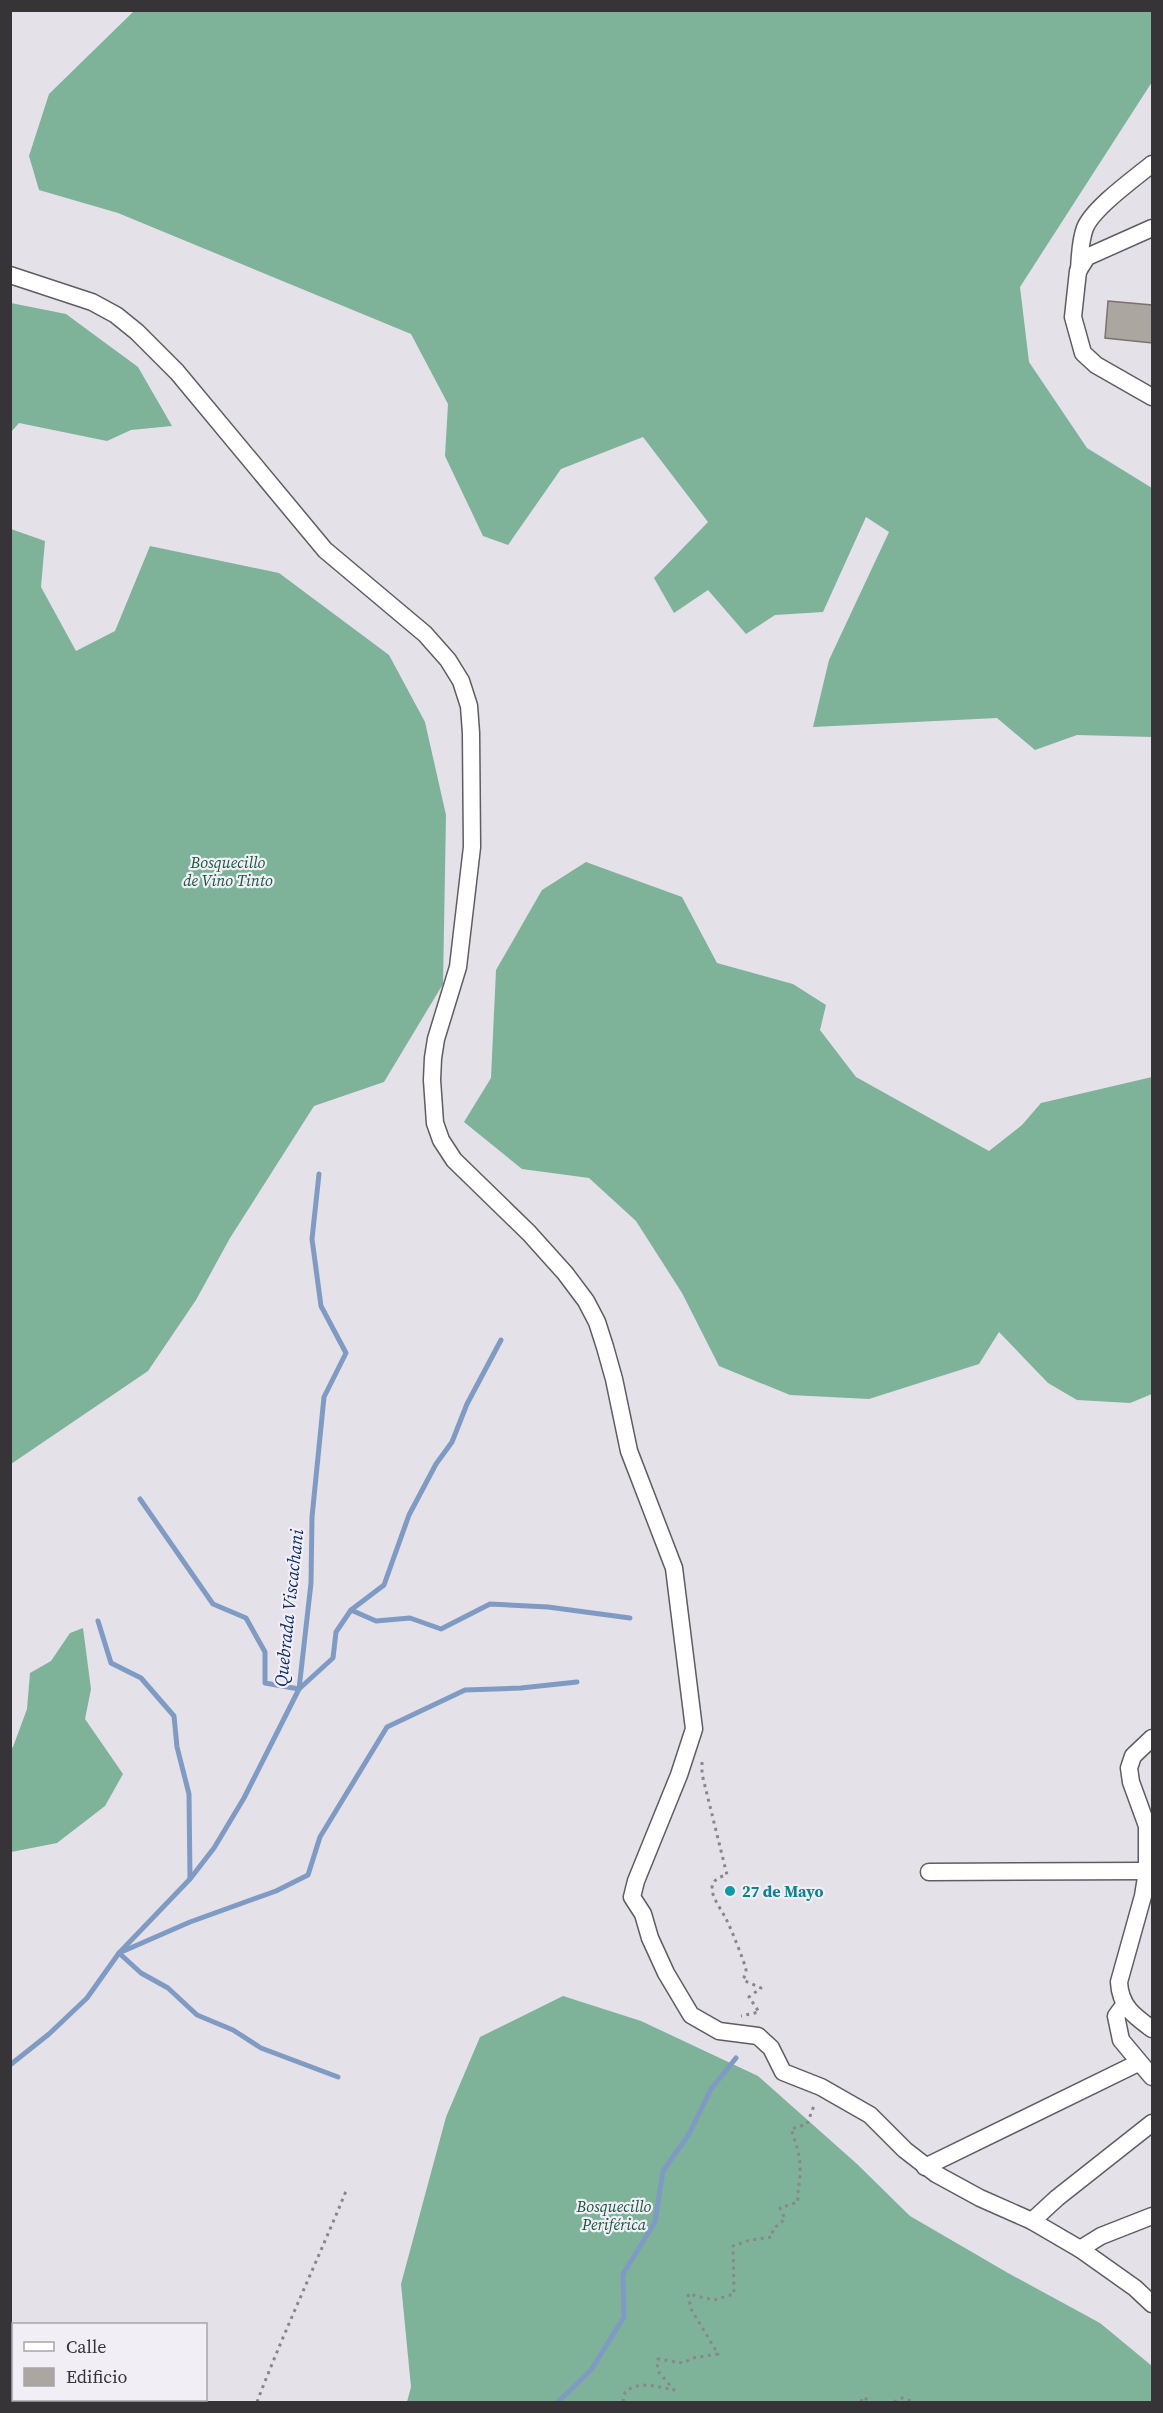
<svg xmlns="http://www.w3.org/2000/svg" width="1163" height="2413" viewBox="0 0 1163 2413" font-family="'Source Serif 4',serif">
<style>
.forest{fill:#7eb399}
.lines{fill:none;stroke-linecap:round;stroke-linejoin:round}
.stream{stroke:#809bc3;stroke-width:5}
.building{fill:#aca6a0;stroke:#79736d;stroke-width:1.5}
.minor-casing{stroke:#5f5c63;stroke-width:19}
.path{stroke:#8a878c;stroke-width:3;stroke-dasharray:3 4.5;stroke-linecap:butt}
.minor{stroke:#fff;stroke-width:16}
.culture-dot{fill:#0f9aa8;stroke:#f2eef6;stroke-width:2}
.labels{text-anchor:middle;stroke-width:4.5;stroke-linejoin:round;paint-order:stroke}
.park-label{font-size:16px;font-style:italic;fill:#17583e;stroke:#f2eef6}
.culture-label{font-size:16px;font-weight:bold;fill:#0d838f;stroke:#f2eef6;text-anchor:start}
.water-label{font-size:18px;font-style:italic;fill:#0c2e61;stroke:#f2eef6}
</style>
<rect width="100%" height="100%" fill="#e4e1e9"/>
<!-- forest -->
<g class="forest">
<polygon points="134,11 1152,11 1152,82 1020,287 1029,362 1087,448 1152,488 1152,737 1077,735 1035,750 997,718 813,727 829,660 889,532 866,517 823,612 775,615 746,634 708,590 674,613 654,578 708,522 643,437 561,469 508,545 483,536 445,456 448,404 411,334 118,213 39,190 29,156 49,94"/>
<polygon points="11,303 66,314 138,367 172,426 131,430 107,441 19,423 11,432"/>
<polygon points="11,529 45,541 41,587 76,651 115,631 150,546 279,573 389,655 425,722 446,815 443,984 384,1082 314,1106 230,1238 196,1300 148,1371 11,1464"/>
<polygon points="586,862 682,897 717,963 793,984 826,1005 820,1030 856,1077 989,1151 1022,1125 1041,1103 1152,1077 1152,1394 1130,1403 1077,1400 1048,1383 999,1332 979,1364 869,1399 790,1395 719,1366 682,1293 636,1221 589,1178 522,1169 464,1122 491,1078 496,970 542,890"/>
<polygon points="83,1628 91,1689 85,1719 123,1774 105,1806 57,1843 11,1852 11,1748 13,1747 27,1709 30,1673 51,1661 70,1633"/>
<polygon points="563,1996 641,2021 758,2076 857,2164 910,2216 1008,2273 1100,2323 1152,2366 1152,2402 407,2402 411,2387 401,2284 446,2117 480,2037"/>
</g>
<g class="lines">
<!-- stream -->
<g class="stream">
<polyline points="140,1499 213,1604 246,1618 265,1652 265,1683 299,1689 333,1658 336,1632 351,1610 384,1585 409,1515 436,1464 452,1442 467,1404 501,1340"/>
<polyline points="351,1610 376,1621 410,1618 441,1629 490,1604 548,1607 630,1618"/>
<polyline points="98,1621 111,1663 141,1678 174,1716 177,1747 189,1794 190,1879"/>
<polyline points="10,2065 49,2034 87,1998 119,1953 190,1879 214,1848 244,1798 299,1689 311,1583 312,1517 324,1397 346,1353 321,1306 312,1239 319,1174"/>
<polyline points="338,2077 261,2048 233,2030 197,2015 168,1988 141,1973 119,1953 190,1922 276,1891 308,1875 320,1837 387,1727 465,1690 521,1688 577,1682"/>
<polyline points="558,2402 591,2370 624,2317 623,2274 655,2222 663,2171 689,2134 711,2089 736,2058"/>
</g>
</g>
<!-- building -->
<polygon class="building" points="1108,301 1152,305 1152,343 1105,338"/>
<g class="lines">
<!-- minor casing -->
<g class="minor-casing">
<g id="minor">
<polyline points="1152,228 1087,257 1078,271 1073,317 1083,353 1096,365 1152,397"/>
<path d="M1079,270C1080,256 1080,241 1085,228C1093,208 1135,178 1152,164"/>
<polyline points="10,275 92,302 116,315 137,332 177,372 325,550 425,634 448,660 461,681 469,706 471,733 472,847 458,967 436,1039 433,1058 432,1080 435,1123 441,1140 454,1160 529,1233 565,1273 586,1301 597,1322 605,1347 614,1379 629,1451 674,1568 694,1729 679,1775 636,1881 632,1897 643,1914 650,1938 666,1973 691,2015 719,2031 758,2036 771,2048 783,2072 821,2087 870,2115 905,2150 936,2174 980,2198 1032,2221 1080,2249 1135,2288 1152,2304"/>
<path d="M1152,1738L1133,1756L1129,1768L1131,1782L1147,1826V1871L1143,1896L1119,1982C1120,2006 1134,2016 1152,2029"/>
<polyline points="929,1872 1147,1871"/>
<polyline points="1124,2005 1116,2016 1121,2040 1152,2077"/>
<polyline points="925,2167 1138,2063"/>
<polyline points="1032,2221 1057,2198 1152,2123"/>
<polyline points="1080,2249 1101,2236 1152,2216"/>
</g>
</g>
<!-- path -->
<g class="path">
<path d="M702,1762V1774L727,1875C698,1881 719,1905 725,1917C729,1923 746,1966 746,1970C746,1974 744,1977 743,1980L761,1988L749,1997L759,2012L741,2016"/>
<path d="M257,2402C284,2331 317,2262 346,2191"/>
<path d="M623,2402L625,2392C639,2380 658,2387 674,2390L657,2370L658,2359L683,2363L693,2358L718,2354L691,2309L688,2294L714,2300L734,2294L733,2246L750,2240L772,2237L773,2229L785,2219L780,2208L798,2202C797,2192 800,2183 800,2173C801,2157 796,2143 791,2129L807,2124L815,2103"/>
<polyline points="861,2402 863,2397 871,2402"/>
<polyline points="894,2402 902,2398 914,2402"/>
</g>
<!-- minor -->
<use href="#minor" class="minor"/>
</g>
<!-- markers -->
<circle class="culture-dot" cx="730" cy="1891" r="6"/>
<g class="labels">
<!-- park labels -->
<g class="park-label">
<text x="228" y="868">Bosquecillo<tspan x="228" dy="18">de Vino Tinto</tspan></text>
<text x="614" y="2212">Bosquecillo<tspan x="614" dy="18">Periférica</tspan></text>
</g>
<!-- culture labels -->
<g class="culture-label">
<text x="742" y="1897">27 de Mayo</text>
</g>
<!-- water labels -->
<g class="water-label">
<text transform="translate(289 1608) rotate(-84)" y="6">Quebrada Viscachani</text>
</g>
</g>
<!-- border -->
<rect width="1163" height="2413" fill="none" stroke="#363437" stroke-width="24"/>
<!-- legend -->
<rect x="12" y="2323" width="195" height="78" fill="#f2eef6" stroke="#a7a4aa" stroke-width="1.5"/>
<rect x="24" y="2342" width="30" height="9" fill="#ffffff" stroke="#a7a4aa" stroke-width="1.5"/>
<text x="66" y="2353" font-size="18" fill="#363437">Calle</text>
<rect x="24" y="2368" width="30" height="18" fill="#aca6a0" stroke="#a7a4aa" stroke-width="1.5"/>
<text x="66" y="2383" font-size="18" fill="#363437">Edificio</text>
</svg>
